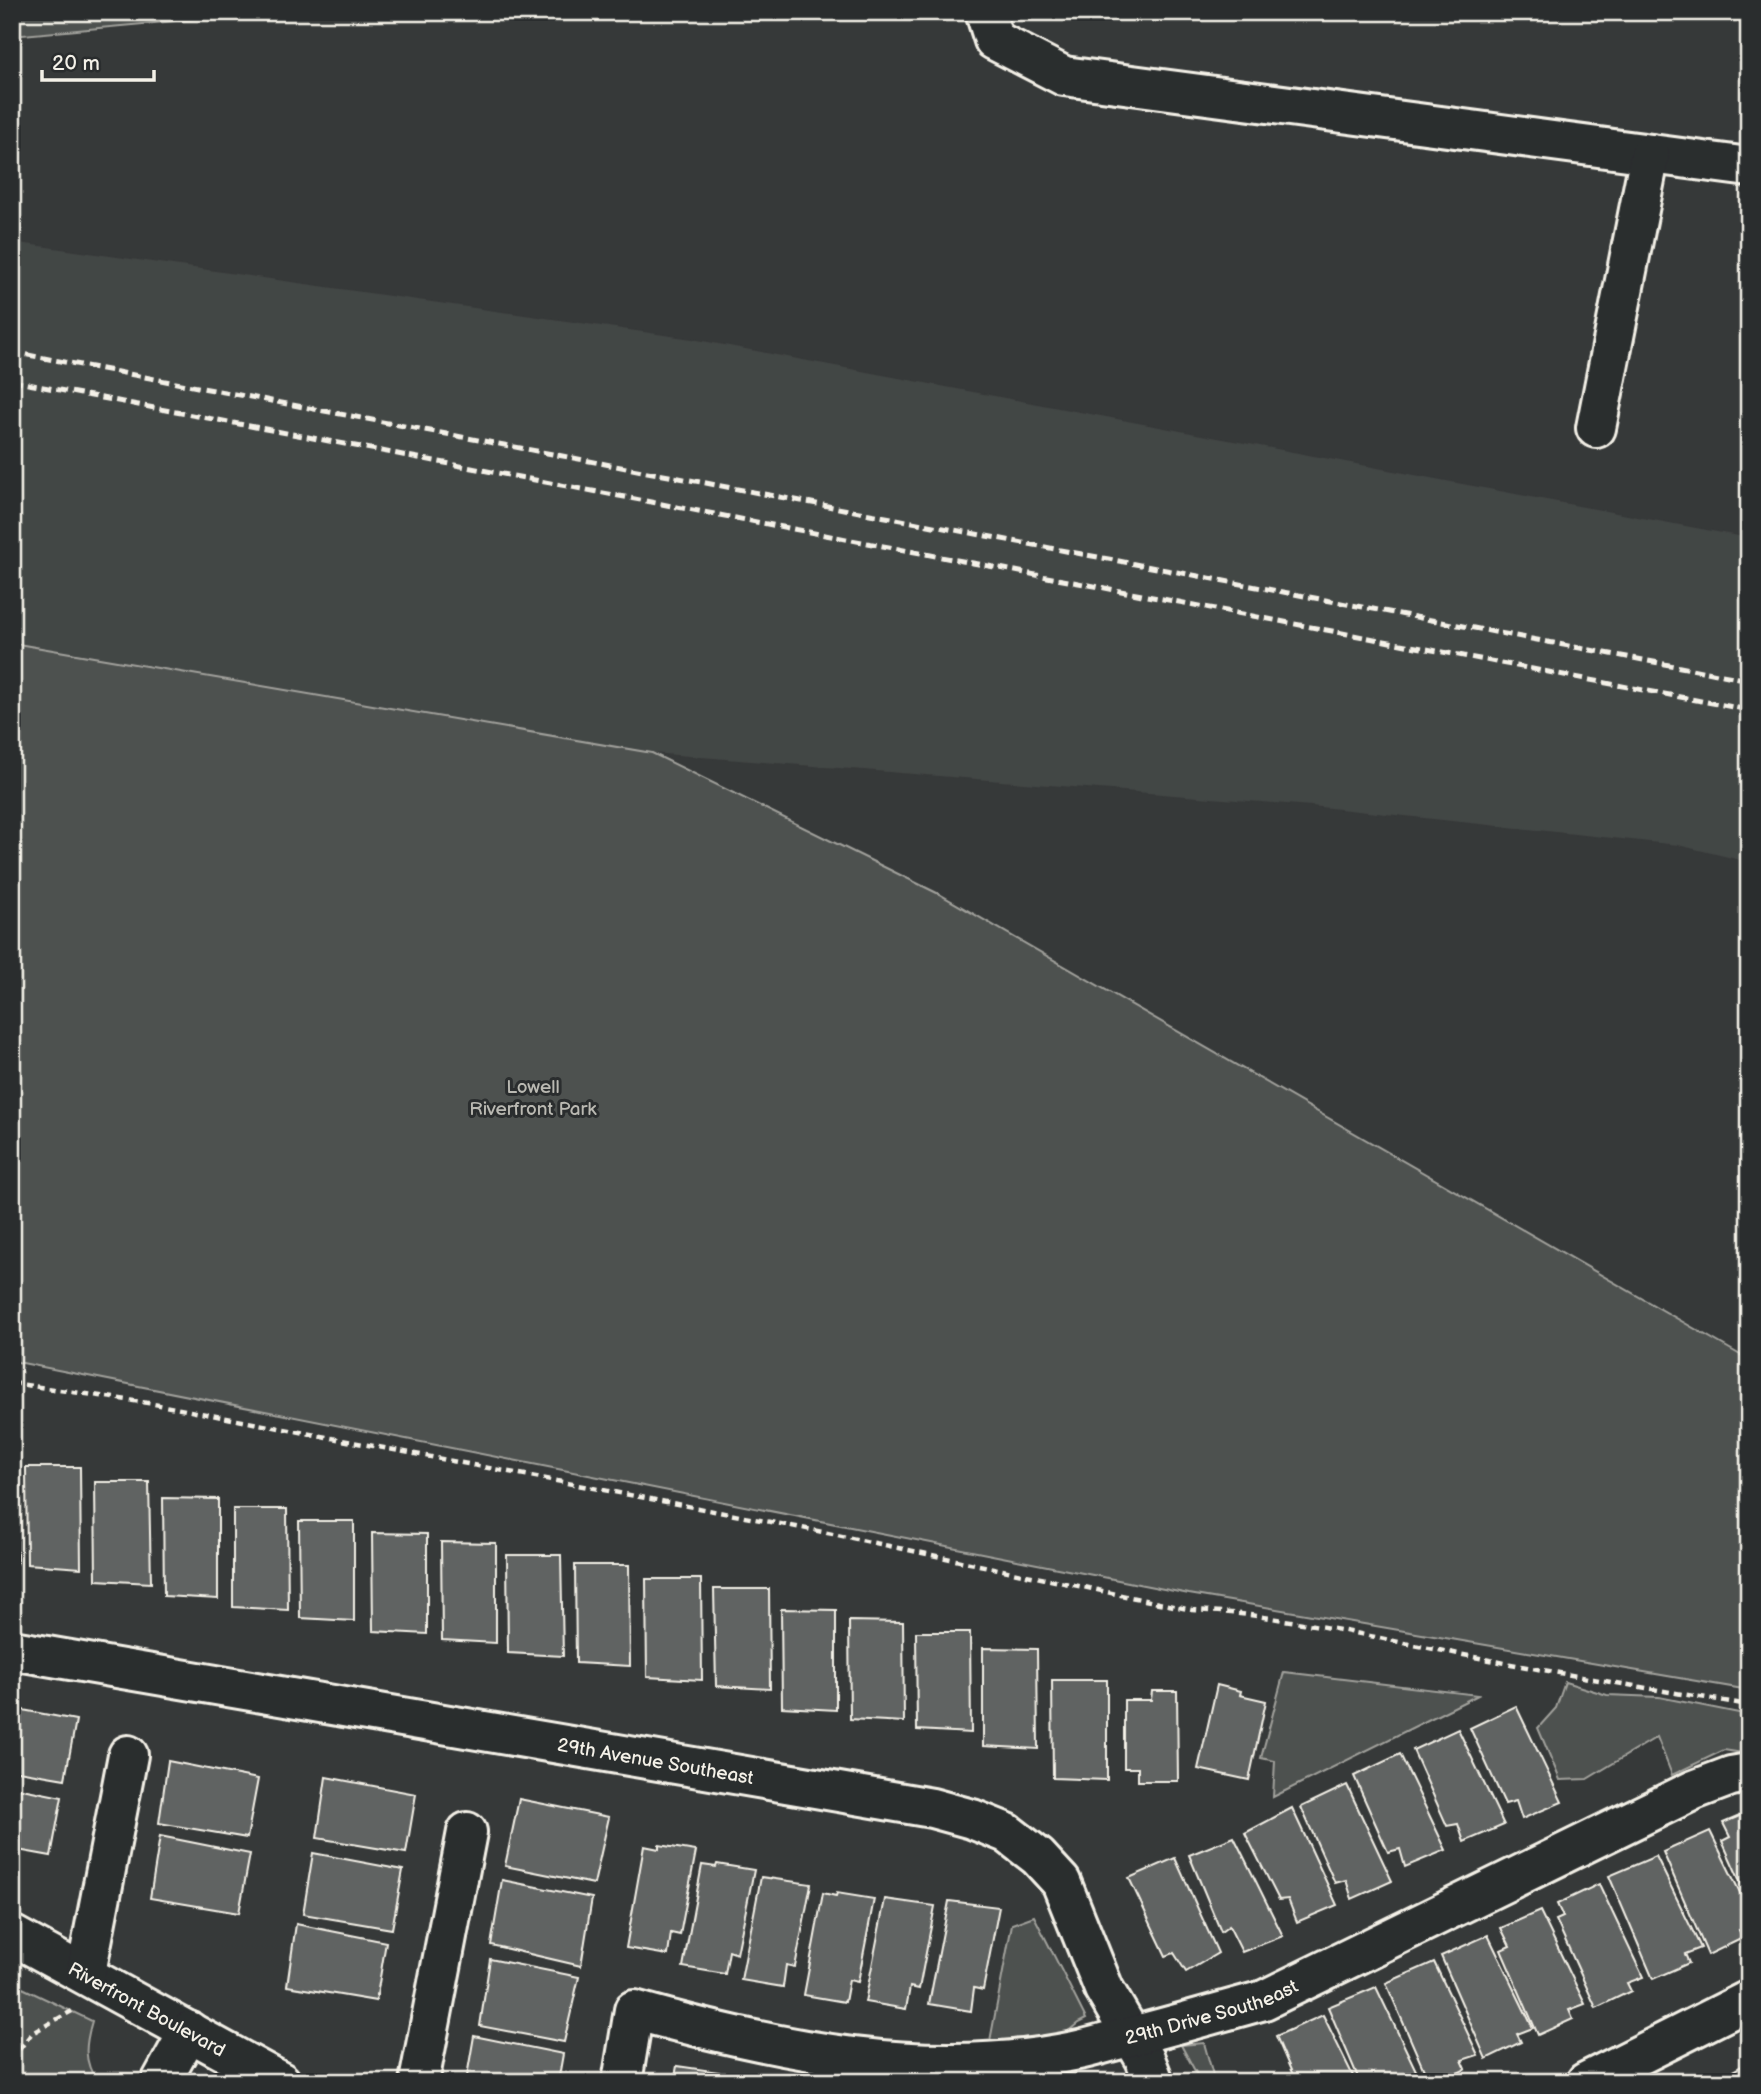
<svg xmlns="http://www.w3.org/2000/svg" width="1761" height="2094" viewBox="0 0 1761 2094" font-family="'Balsamiq Sans',sans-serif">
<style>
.built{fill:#434645}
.green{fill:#4e514f;stroke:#a1a19c;stroke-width:2}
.building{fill:#616362;stroke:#f4f1e8;stroke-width:2}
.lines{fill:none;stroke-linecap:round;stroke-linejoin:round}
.minor-casing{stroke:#f4f1e8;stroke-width:44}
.path{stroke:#f4f1e8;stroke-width:4.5;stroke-dasharray:7 5;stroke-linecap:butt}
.minor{stroke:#2a2d2e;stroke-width:38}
.rail{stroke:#f4f1e8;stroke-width:5;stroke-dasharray:10 5;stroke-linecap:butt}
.labels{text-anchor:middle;stroke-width:6;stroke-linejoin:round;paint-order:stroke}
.park-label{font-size:19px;fill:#bab9b2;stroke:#2a2d2e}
.street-label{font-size:19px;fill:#f4f1e8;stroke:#2a2d2e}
</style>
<rect width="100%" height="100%" fill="#363939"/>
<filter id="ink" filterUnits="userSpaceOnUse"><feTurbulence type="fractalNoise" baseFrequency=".0143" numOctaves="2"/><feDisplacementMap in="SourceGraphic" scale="14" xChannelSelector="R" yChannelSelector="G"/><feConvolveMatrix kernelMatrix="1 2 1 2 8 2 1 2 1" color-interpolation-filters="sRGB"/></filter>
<g filter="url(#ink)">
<!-- built -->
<polygon class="built" points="12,242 692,339 1749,538 1749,862 1678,845 1311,806 652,753 12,643"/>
<!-- green -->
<g class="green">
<polygon points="12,12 274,12 12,36"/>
<polygon points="12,643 652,753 939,894 1749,1360 1749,1690 1189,1594 12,1361"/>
<polygon points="1284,1672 1478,1695 1273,1797 1275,1761 1261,1758"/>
<polygon points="1565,1682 1607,1695 1659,1697 1749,1715 1749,1754 1724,1750 1672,1775 1657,1737 1587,1779 1560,1780 1538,1728 1556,1708"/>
<polygon points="1034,1916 1086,2019 1078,2023 1065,2034 990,2041 1012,1924"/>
<path d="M12,1983L92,2021C85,2045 83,2060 97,2082H12Z"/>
<polygon points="1204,2043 1215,2082 1201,2082 1181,2045"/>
</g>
<!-- building -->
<g class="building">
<polygon points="12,1463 16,1463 17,1564 12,1563"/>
<polygon points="26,1467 80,1467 81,1568 27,1564"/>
<polygon points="95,1482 149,1482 151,1583 96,1580"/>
<polygon points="163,1498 218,1499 218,1599 164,1596"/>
<polygon points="233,1509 287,1509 288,1610 233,1607"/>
<polygon points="299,1521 354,1521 354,1621 300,1618"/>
<polygon points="372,1533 427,1534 427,1634 373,1631"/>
<polygon points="441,1542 496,1543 496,1643 442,1640"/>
<polygon points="507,1555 561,1555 563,1656 508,1653"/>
<polygon points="575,1565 629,1565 630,1666 576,1663"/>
<polygon points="646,1579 701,1579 702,1680 647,1677"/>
<polygon points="714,1589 769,1589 770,1689 716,1686"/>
<polygon points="781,1609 836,1610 836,1710 782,1707"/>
<polygon points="849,1621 903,1622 904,1722 850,1719"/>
<polygon points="916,1632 970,1632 971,1733 917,1730"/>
<polygon points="983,1648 1037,1649 1038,1749 983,1746"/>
<polygon points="1052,1680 1107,1680 1107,1780 1053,1778"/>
<polygon points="1217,1685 1241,1691 1240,1695 1266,1701 1249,1780 1198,1769"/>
<polygon points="1152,1691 1177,1691 1178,1781 1138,1781 1138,1768 1124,1768 1124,1700 1151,1700"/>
<polygon points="1516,1706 1562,1802 1522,1819 1516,1801 1505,1804 1470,1728"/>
<polygon points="12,1708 76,1720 65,1779 12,1770"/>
<polygon points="1458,1729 1504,1825 1464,1842 1458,1824 1447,1826 1413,1750"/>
<polygon points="1400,1754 1446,1850 1405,1867 1400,1849 1388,1852 1354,1776"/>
<polygon points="168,1761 258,1779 247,1838 159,1823"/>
<polygon points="326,1777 416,1794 406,1853 317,1838"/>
<polygon points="1347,1785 1392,1881 1352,1899 1346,1880 1335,1883 1301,1807"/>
<polygon points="12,1787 62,1797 51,1856 12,1849"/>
<polygon points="519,1799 609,1817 594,1884 505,1866"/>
<polygon points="1292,1808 1337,1905 1297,1922 1288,1899 1279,1900 1245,1833"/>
<polygon points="1749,1812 1749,1901 1722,1841 1730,1837 1723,1823"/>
<polygon points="1710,1831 1749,1911 1749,1926 1739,1930 1743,1938 1708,1955 1663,1852"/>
<polygon points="160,1836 250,1854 239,1913 150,1898"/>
<polygon points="1234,1837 1283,1936 1242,1952 1229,1926 1221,1932 1189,1855"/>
<polygon points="659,1845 696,1851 680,1935 671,1933 668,1955 626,1948 644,1846 659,1849"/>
<polygon points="313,1853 403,1870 392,1929 303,1914"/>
<polygon points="1656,1856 1701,1948 1685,1954 1689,1963 1653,1979 1609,1876"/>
<polygon points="1175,1858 1218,1953 1186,1972 1174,1953 1166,1956 1129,1878"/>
<polygon points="717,1864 754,1870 737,1954 729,1951 725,1974 683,1967 702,1865 716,1867"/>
<polygon points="761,1877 811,1884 795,1967 786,1965 783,1987 741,1980"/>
<polygon points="502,1880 592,1898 581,1966 491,1945"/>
<polygon points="1599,1884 1643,1977 1627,1983 1631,1991 1596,2008 1556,1920 1563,1917 1557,1904"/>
<polygon points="823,1893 836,1896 837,1893 874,1899 858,1982 849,1980 845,2002 804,1995"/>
<polygon points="885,1899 935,1906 919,1989 910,1987 906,2009 865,2002"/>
<polygon points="949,1901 999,1907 983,1990 974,1988 971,2011 929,2004"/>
<polygon points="1540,1911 1585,2004 1569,2010 1573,2019 1538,2035 1501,1950 1510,1946 1501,1928"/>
<polygon points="296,1924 386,1942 376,2001 287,1986"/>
<polygon points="1488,1935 1533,2028 1517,2034 1521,2042 1486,2059 1441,1956"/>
<polygon points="490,1959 579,1977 564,2042 480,2026"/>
<polygon points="1434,1962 1478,2055 1462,2060 1466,2069 1439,2082 1429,2082 1386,1983"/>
<polygon points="1376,1987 1420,2079 1413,2082 1360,2082 1328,2007"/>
<polygon points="1323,2015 1356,2082 1296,2082 1276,2036"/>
<polygon points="474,2036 563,2054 558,2082 466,2082"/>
<polygon points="1749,2062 1749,2082 1713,2082"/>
<polygon points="677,2066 719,2072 718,2082 664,2082 674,2082"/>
</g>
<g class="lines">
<!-- minor casing -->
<g class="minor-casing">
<g id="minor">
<polyline points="985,12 994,40 1064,76 1749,167"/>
<polyline points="1596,428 1650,154"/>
<path id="s1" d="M12,1650L932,1808L972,1819L1007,1833L1038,1857L1061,1882L1104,1989L1145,2059L1154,2082"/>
<path id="s2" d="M12,1935L281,2082"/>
<polyline points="86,1973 128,1755"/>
<polyline points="161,2082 189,2031"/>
<polyline points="419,2082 467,1832"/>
<path id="s3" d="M622,2082L634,2010C776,2050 926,2081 1074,2051C1095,2047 1115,2040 1136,2035C1178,2024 1221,2012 1264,2000L1694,1790L1731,1776L1749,1773"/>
<polyline points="1586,2082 1749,2000"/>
</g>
</g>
<!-- path -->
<g class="path">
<path d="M12,1383L154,1404L823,1532L1192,1610C1276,1614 1357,1634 1439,1650C1542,1671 1645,1688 1749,1705"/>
<polyline points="12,2059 32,2033 72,2011"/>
</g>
<!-- minor -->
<use href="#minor" class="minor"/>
<!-- rail -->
<g class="rail">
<polyline points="12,352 1749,680"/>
<polyline points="12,381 1749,710"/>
</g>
</g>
</g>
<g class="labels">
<!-- park labels -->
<g class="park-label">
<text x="533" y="1093">Lowell<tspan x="533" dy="22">Riverfront Park</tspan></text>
</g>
<!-- street labels -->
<g class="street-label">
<text dy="7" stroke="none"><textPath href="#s1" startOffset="653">29th Avenue Southeast</textPath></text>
<text dy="7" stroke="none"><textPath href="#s2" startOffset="154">Riverfront Boulevard</textPath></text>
<text dy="7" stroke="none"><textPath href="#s3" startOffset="662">29th Drive Southeast</textPath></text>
</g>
</g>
<!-- margin -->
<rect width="1761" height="2094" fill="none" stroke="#2a2d2e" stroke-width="42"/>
<rect x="21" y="21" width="1719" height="2052" fill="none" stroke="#f4f1e8" stroke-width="2.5" filter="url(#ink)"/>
<!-- scale -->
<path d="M42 70v10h112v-10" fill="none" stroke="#f4f1e8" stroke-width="3.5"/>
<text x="52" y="70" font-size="21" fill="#f4f1e8" stroke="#2a2d2e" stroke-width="5" paint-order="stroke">20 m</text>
</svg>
